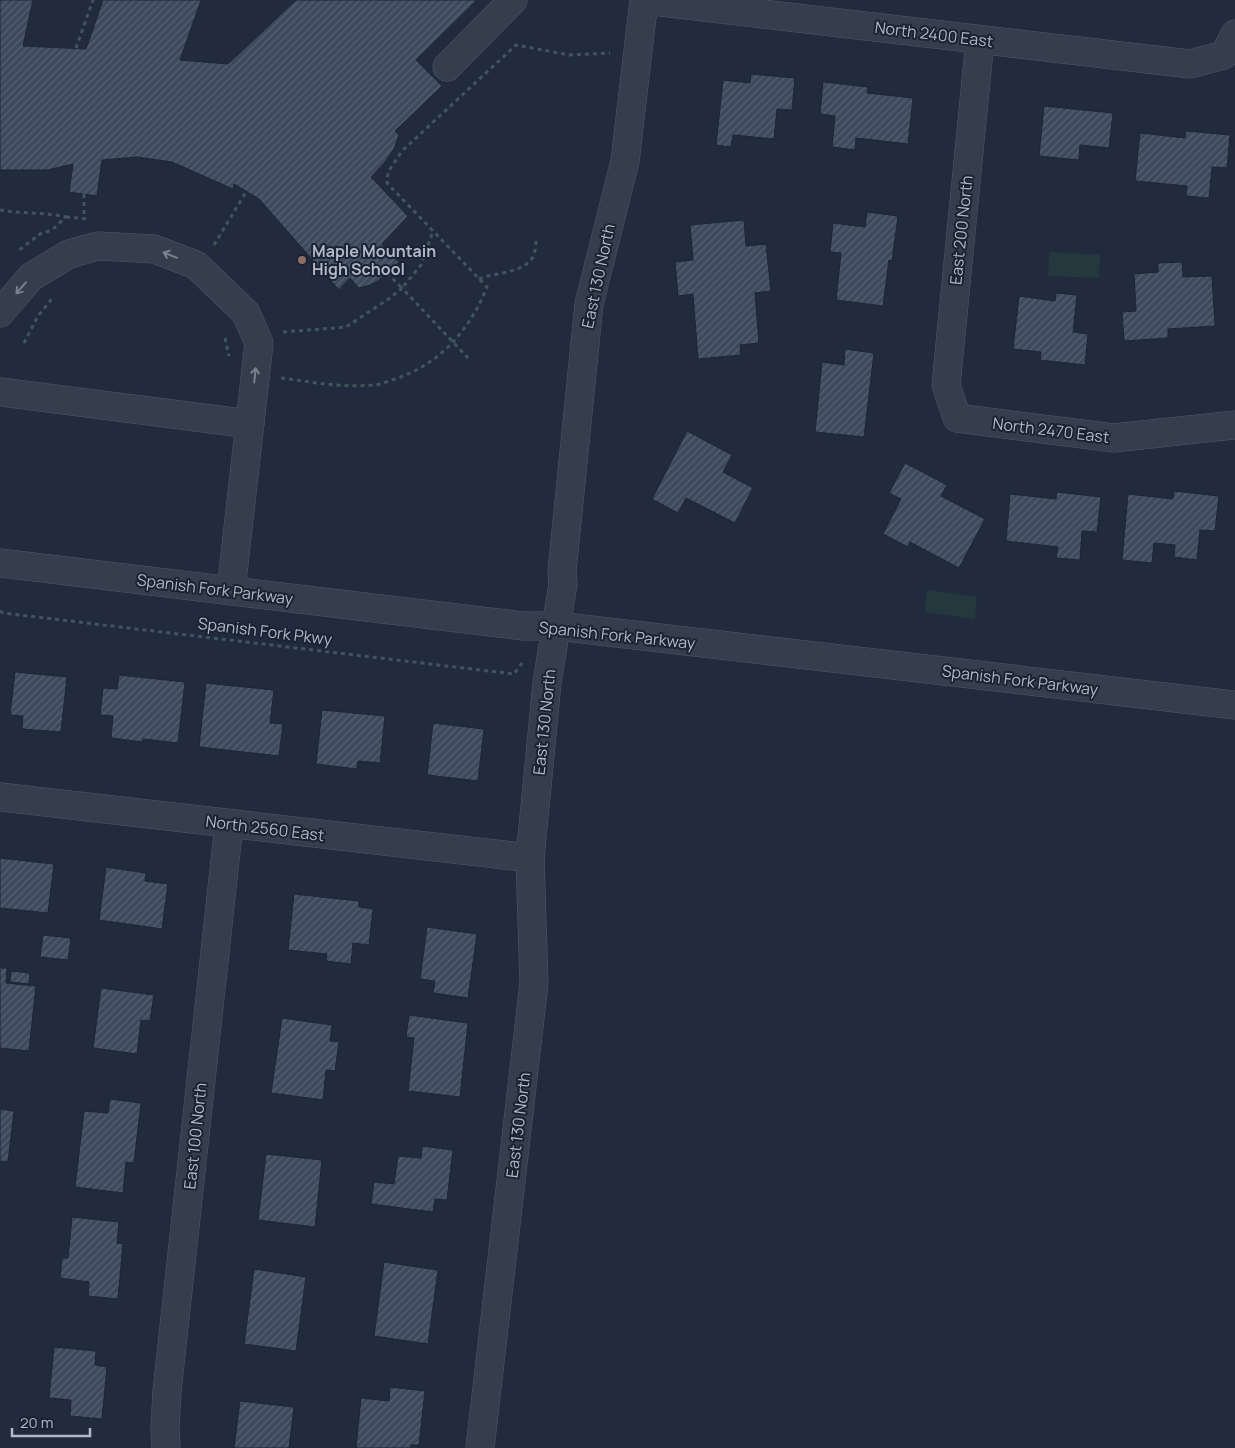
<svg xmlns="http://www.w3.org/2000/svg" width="1235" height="1448" viewBox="0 0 1235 1448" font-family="Manrope,sans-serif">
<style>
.park{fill:#23393e}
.building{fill:url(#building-hatch);stroke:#1c2534}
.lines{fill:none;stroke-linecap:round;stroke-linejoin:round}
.minor-casing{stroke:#505868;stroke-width:29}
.path{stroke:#41565b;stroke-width:3;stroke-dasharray:4 4;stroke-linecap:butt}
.minor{stroke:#353e4d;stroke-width:28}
.oneway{stroke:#798191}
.education-dot{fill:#8d6e63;stroke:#1a2332;stroke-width:2}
.labels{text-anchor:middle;stroke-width:4;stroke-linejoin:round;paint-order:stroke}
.street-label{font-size:16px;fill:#b1b8c9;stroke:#1a2332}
.poi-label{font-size:16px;font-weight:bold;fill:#b1b8c9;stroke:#1a2332;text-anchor:start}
</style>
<defs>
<pattern id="building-hatch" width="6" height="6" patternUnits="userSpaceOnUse" patternTransform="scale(1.25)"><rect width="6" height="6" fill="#3d495d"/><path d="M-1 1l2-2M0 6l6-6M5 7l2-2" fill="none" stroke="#576173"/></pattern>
</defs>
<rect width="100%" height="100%" fill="#212b3d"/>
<!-- park -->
<g class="park">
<polygon points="1049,252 1100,255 1099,278 1048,276"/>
<polygon points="927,590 977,597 975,619 925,612"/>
</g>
<!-- building -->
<g class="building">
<polygon points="0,0 33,0 23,46 86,49 103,0 201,0 180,60 228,64 296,0 477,0 416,60 442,86 395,131 399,135 394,149 385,162 371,177 408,216 382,244 399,262 378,281 370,285 359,288 350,278 339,290 259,199 234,184 233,189 172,162 137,157 102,160 97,196 69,192 73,164 48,170 0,170"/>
<polygon points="751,74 795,78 792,110 777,109 774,139 733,135 731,147 716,145 723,80 750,83"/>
<polygon points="823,82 868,87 867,93 913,98 908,144 856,138 855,150 832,147 835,116 820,114"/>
<polygon points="1044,106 1113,113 1109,148 1080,145 1079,160 1039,156"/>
<polygon points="1186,131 1230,135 1227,168 1212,167 1209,198 1186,196 1187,186 1135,181 1140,133 1185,138"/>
<polygon points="867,212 898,216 892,261 889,260 883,306 836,300 841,253 830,252 833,223 865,227"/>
<polygon points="744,220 746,246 766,244 771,291 755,293 759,343 740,345 741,355 698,359 693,294 678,296 675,262 693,260 690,225"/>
<polygon points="1182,262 1183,277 1212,276 1215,326 1168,329 1168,338 1124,341 1122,312 1136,311 1134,274 1158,272 1158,263"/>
<polygon points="1056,293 1077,295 1073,332 1088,334 1085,365 1040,360 1041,352 1013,349 1019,296 1055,301"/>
<polygon points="845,349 874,353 864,437 815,432 822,362 844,365"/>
<polygon points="687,431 732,455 723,472 753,488 735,523 686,498 678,513 652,499"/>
<polygon points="905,463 947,485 941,496 985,519 959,568 910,542 908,547 883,534 901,499 889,493"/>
<polygon points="1174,491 1219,496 1215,531 1200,530 1197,560 1174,557 1175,545 1154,543 1152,563 1122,560 1128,494 1173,499"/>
<polygon points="1057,492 1101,497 1097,532 1082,531 1080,560 1056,558 1058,547 1006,541 1010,494 1056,499"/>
<polygon points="15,672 67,677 61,732 22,729 23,716 10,715"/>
<polygon points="119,675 185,682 178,743 143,739 143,742 111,738 113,716 100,715 103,688 117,689"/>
<polygon points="206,683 274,690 270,723 283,724 279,756 199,747"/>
<polygon points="322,710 385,716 380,763 358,761 357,769 316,764"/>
<polygon points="433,723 484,729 478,781 427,775"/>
<polygon points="0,858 54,864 48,913 0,908"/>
<polygon points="106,867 146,873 145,881 168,884 162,929 99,920"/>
<polygon points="294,894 359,901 359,907 373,909 369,945 353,943 351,964 326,961 327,954 288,950"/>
<polygon points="427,927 477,934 468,998 433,993 435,981 420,979"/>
<polygon points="43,935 71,938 68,960 40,957"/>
<polygon points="0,968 7,968 6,983 36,986 29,1051 0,1048"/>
<polygon points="11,971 30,973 29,984 10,982"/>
<polygon points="101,988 154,995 150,1021 141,1020 137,1054 93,1048"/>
<polygon points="409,1015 468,1023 460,1097 408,1091 414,1038 406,1037"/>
<polygon points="282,1018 332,1025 330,1041 339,1042 335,1071 326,1070 323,1100 271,1093"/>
<polygon points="110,1099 141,1103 134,1163 126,1162 123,1193 75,1187 84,1111 108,1113"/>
<polygon points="0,1109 14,1111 8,1162 0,1161"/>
<polygon points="422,1146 453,1150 447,1200 435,1199 433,1212 371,1204 374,1182 394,1184 398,1156 421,1158"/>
<polygon points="266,1154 322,1160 315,1227 258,1220"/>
<polygon points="72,1217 119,1222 117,1243 123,1244 118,1299 88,1296 89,1282 60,1278 62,1258 68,1258"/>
<polygon points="384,1262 438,1270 428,1344 374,1336"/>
<polygon points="254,1269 306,1277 296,1351 244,1344"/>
<polygon points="54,1347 96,1351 95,1365 107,1367 102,1419 70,1416 71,1400 49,1398"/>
<polygon points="390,1387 425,1391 419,1445 411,1445 411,1448 356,1448 361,1398 389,1401"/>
<polygon points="240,1401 294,1407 289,1448 234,1448"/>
</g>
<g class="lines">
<!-- minor casing -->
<g class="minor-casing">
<g id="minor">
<polyline points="980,40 946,385 957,418 1114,438 1235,425"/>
<polyline points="447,67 513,0"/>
<polyline points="0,313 31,277 69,254 98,246 154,249 196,265 246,313 259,343 231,590"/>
<polyline points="0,392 250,424"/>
<polyline points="0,563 524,626 557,626 1235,705"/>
<polyline points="0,797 530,858"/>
<polyline points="166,1448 165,1428 167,1391 229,824"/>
<polyline points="480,1448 534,983 530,858 547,683 563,584 562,571 589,304 625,161 644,0 1190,64 1224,55 1235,34"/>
</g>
</g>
<!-- path -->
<g class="path">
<polyline points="76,48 93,0"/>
<polyline points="84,194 84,218"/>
<path d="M0,210C22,214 45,212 66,217L52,230L40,234L18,251"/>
<polyline points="66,217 89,219"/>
<polyline points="214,245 246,192"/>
<polyline points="387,273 402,288 421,265 433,231"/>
<path d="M479,279C496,272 522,274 533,257C535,253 536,246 536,241"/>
<polyline points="283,332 346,327 390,298 402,288 468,358"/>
<polyline points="225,338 229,356"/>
<polyline points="24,343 38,316 54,296"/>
<path d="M281,378C312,382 342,388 373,385C381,385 388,381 395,379C440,364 470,330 487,287L387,183L388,172L402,151L516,45L569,55L610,53"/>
<polyline points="0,611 3,613 514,674 522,663"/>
</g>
<!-- minor -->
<use href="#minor" class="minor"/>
</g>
<!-- one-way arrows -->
<defs><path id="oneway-shaft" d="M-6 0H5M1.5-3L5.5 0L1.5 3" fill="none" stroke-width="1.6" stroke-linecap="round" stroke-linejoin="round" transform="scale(1.25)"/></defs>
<g class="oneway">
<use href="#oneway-shaft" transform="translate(170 255) rotate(-158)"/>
<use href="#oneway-shaft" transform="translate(21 288) rotate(131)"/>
<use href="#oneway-shaft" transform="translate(255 375) rotate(-84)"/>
</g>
<!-- markers -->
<circle class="education-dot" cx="302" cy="260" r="5"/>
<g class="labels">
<!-- street labels -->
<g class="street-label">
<text transform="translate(934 34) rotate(7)" y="6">North 2400 East</text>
<text transform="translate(961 230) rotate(-84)" y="6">East 200 North</text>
<text transform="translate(598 276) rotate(-78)" y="6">East 130 North</text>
<text transform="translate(1051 430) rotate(7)" y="6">North 2470 East</text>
<text transform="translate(215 589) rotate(7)" y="6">Spanish Fork Parkway</text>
<text transform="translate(265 631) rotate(7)" y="6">Spanish Fork Pkwy</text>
<text transform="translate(617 635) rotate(6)" y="6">Spanish Fork Parkway</text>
<text transform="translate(1020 680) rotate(7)" y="6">Spanish Fork Parkway</text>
<text transform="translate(544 722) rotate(-84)" y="6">East 130 North</text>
<text transform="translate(265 828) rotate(7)" y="6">North 2560 East</text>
<text transform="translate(518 1125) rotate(-83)" y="6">East 130 North</text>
<text transform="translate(195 1136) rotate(-84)" y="6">East 100 North</text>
</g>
<!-- poi labels -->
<g class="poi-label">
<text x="312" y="257">Maple Mountain<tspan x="312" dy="18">High School</tspan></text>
</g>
</g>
<!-- scale -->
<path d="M12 1428v8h78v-8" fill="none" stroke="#b1b8c9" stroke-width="2.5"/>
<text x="20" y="1428" font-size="15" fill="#b1b8c9" stroke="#1a2332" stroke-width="4" paint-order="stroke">20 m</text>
</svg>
